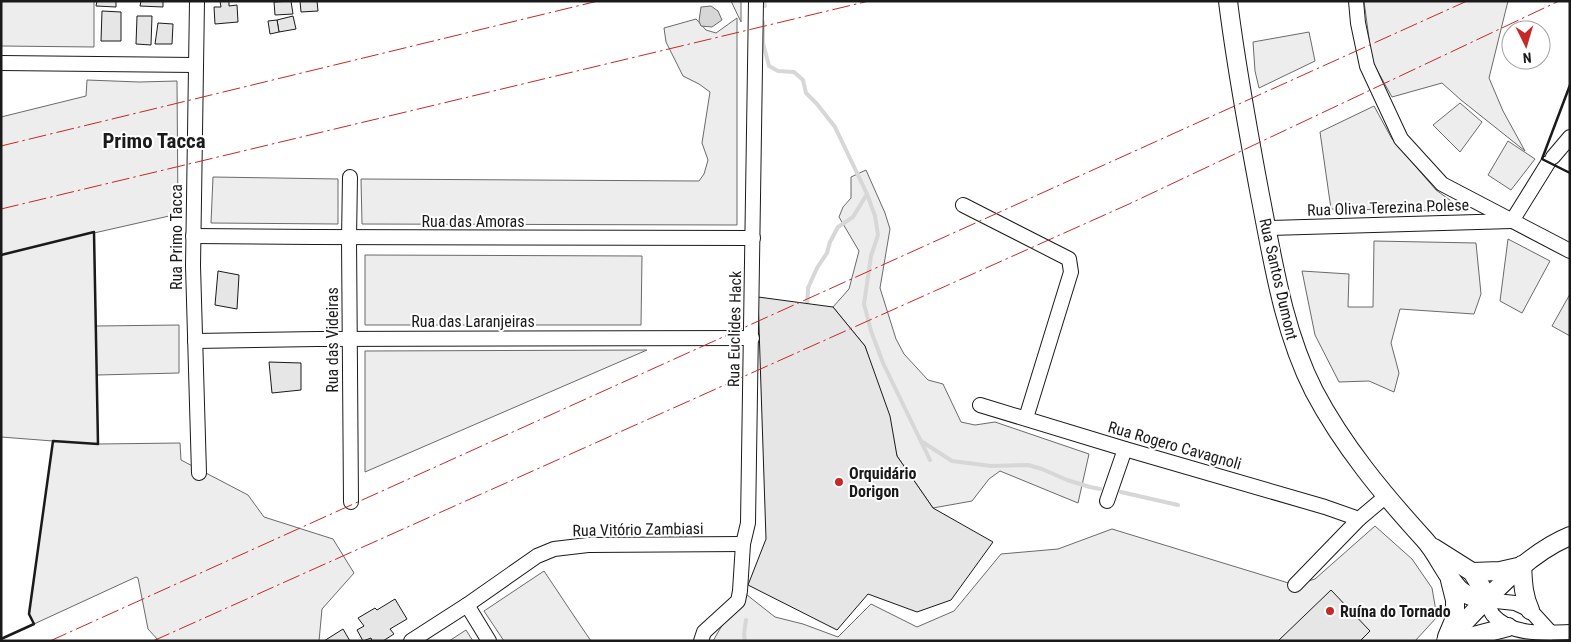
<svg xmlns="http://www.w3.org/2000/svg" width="1571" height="642" viewBox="0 0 1571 642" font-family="'Roboto Condensed',sans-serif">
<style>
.built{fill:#ededed;stroke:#6a6a6a}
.water{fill:#d7d7d7;stroke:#6a6a6a}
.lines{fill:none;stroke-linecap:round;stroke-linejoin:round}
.stream{stroke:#d7d7d7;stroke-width:4}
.building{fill:#e6e6e6;stroke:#1a1a1a}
.minor-casing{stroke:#1a1a1a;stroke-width:16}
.major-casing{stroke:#1a1a1a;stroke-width:20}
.minor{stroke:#fff;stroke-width:14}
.major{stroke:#fff;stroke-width:18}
.wall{stroke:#1a1a1a;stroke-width:2.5}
.power{stroke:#c62828;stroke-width:1;stroke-dasharray:18 4 2.5 4;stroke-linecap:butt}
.poi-dot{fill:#c62828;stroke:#fff;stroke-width:2}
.labels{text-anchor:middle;stroke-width:4;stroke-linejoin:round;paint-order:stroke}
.street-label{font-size:16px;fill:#1a1a1a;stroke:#fff}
.poi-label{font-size:16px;font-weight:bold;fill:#1a1a1a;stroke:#fff;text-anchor:start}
.district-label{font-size:21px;font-weight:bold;fill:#1a1a1a;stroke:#fff}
</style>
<rect width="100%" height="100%" fill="#fff"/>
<!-- built -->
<g class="built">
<polygon points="1,1 94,1 94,47 1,46"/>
<polygon points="731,1 741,1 741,22"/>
<polygon points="1364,1 1508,1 1489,78 1503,111 1525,151 1461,100 1442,83 1392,97 1372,61"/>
<polygon points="737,18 737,225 362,224 361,179 699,181 704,174 708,160 702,143 710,92 699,84 683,76 666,42 664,28 696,19 706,30 716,33"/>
<polygon points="1309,32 1315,61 1259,88 1255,71 1253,42"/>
<polygon points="87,80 139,82 177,81 178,214 94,233 96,326 179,325 179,373 97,375 98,444 180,443 181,460 248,495 264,517 333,539 354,573 322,609 319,641 159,641 148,629 138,578 136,577 34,624 29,614 53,441 1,437 1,117 86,96"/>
<polygon points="1460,103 1482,122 1460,152 1433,125"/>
<polygon points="1374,106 1392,139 1436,190 1465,211 1331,209 1320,132"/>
<polygon points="1508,141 1535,159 1511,190 1488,175"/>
<polygon points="866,170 885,213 890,229 880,288 896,339 904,354 928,380 943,384 961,422 975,425 995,422 1089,454 1078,503 1000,471 989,479 972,501 933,508 897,456 865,346 833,307 849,289 859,251 839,217 843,207 851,198 851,177"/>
<polygon points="213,177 338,179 338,224 211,223"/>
<polygon points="1508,239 1550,261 1522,313 1500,301"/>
<polygon points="1374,241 1476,243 1481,294 1474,314 1400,309 1391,343 1399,373 1394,392 1369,381 1339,382 1315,335 1302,271 1349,274 1348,307 1373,307"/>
<polygon points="365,255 642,256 641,325 365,325"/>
<polygon points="1570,294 1570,336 1552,326"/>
<polygon points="647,350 365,472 365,351"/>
<polygon points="1375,526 1412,559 1432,588 1437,617 1415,641 713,641 742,591 775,617 803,624 838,637 871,604 917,627 954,611 1001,554 1058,549 1112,529 1295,585 1315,579"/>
<polygon points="544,571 576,619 591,641 504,641 484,611"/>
<polygon points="466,630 473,641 449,641"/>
</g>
<!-- water -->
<polygon class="water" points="711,6 718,11 722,20 712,27 701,26 699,21 701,7"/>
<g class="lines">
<!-- stream -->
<g class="stream">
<polyline points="764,1 765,6"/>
<polyline points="763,22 763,43 769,66 778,71 794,72 803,80 806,93 817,104 835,127 867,194 875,216 878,235 871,256 864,304 871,331 883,363 930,460"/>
<polyline points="807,307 808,288 817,268 827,253 830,242 838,227 853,217 867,194"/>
<polyline points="921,441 952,461 991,466 1028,465 1042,469 1067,480 1090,487 1100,489"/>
<polyline points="1121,492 1178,505"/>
<polyline points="745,641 744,634 746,620"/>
</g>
</g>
<!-- building -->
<g class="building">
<polygon points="97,1 116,1 116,7 96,6"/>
<polygon points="141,1 163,1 163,7 140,6"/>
<polygon points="220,1 229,1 229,6 237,5 238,22 215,24 214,7 221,7"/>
<polygon points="291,1 293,14 275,15 274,2"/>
<polygon points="300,1 317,1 318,11 301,12"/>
<polygon points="102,11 121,12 121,41 101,41"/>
<polygon points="137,16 152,16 151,45 136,44"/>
<polygon points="293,16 296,29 279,32 277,20"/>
<polygon points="277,20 279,32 270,34 268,21"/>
<polygon points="158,23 173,24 172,44 155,44"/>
<polygon points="218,271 239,275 237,309 215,305"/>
<polygon points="758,297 833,307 865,346 890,416 897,456 933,508 993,542 951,600 917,612 868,594 837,630 748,585 766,539"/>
<polygon points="269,362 301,363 301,390 272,393"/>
<polygon points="1331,590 1370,631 1360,641 1278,641"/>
<polygon points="395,599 407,619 390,629 394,634 383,641 372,641 371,638 363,641 357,630 364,626 358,618 375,608 377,610"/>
<polygon points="343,629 350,641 324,641"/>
</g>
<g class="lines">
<!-- minor casing -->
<g class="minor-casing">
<g id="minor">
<polyline points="197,1 193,266 199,473"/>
<polyline points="1356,1 1358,23 1367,66 1401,139 1442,184 1570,251"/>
<polyline points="1,63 195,65"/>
<polyline points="1553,157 1570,137"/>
<polyline points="350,177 349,238 351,502"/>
<polyline points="963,205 1069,259 1071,272 1026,418"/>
<polyline points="1266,228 1512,221 1548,163"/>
<polyline points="193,236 314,237 753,238"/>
<polyline points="195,341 317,339 752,338"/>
<polyline points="980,405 1125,449 1325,507 1359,519"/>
<polyline points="1107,501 1125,449"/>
<polyline points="1295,585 1359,519 1385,497"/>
<polyline points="467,605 489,641"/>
<path d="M1551,633L1530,610L1515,603L1486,600C1488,605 1490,611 1493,615C1511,636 1545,633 1570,632"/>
<polyline points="411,641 467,605 537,556 554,549 588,545 743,544"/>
<polyline points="701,641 704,632 738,601 740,591 743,544 748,523 756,1"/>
</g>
</g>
<!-- major casing -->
<g class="major-casing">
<g id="major">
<path d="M1228,1C1236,66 1248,131 1260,195C1273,261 1283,330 1314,391C1343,446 1383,494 1424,539C1438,554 1445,575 1459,589C1466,596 1477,598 1486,600"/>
<polyline points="1434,548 1472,572 1482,588 1486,600"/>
<path d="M1522,565C1523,582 1523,595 1530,610"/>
<polyline points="1472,572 1500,571 1522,566"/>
<polyline points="1447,637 1455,618 1455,600 1450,580"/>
<path d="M1446,641C1482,605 1523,555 1570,536"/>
<polyline points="1455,641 1508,627"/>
</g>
</g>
<!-- minor -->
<use href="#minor" class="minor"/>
<!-- major -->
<use href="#major" class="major"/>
<!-- wall -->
<g class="wall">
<polyline points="1570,85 1542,159 1570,173"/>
<polyline points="1,255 94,232 98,444 53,441 29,614 34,624 1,639"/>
</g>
<!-- power -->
<g class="power">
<polyline points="1,146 598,1"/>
<polyline points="1,209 869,1"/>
<polyline points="50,641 1467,1"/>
<polyline points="153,641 1129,204 1559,1"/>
</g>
</g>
<!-- markers -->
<g class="poi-dot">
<circle cx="839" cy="482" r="5"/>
<circle cx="1330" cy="611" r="5"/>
</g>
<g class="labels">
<!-- street labels -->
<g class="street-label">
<text transform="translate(1388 207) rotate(-2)" y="6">Rua Oliva Terezina Polese</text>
<text x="473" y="227">Rua das Amoras</text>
<text transform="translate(176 237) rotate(-90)" y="6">Rua Primo Tacca</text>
<text transform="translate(1279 279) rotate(77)" y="6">Rua Santos Dumont</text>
<text x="473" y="327">Rua das Laranjeiras</text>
<text transform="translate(734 329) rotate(-89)" y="6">Rua Euclides Hack</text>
<text transform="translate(332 340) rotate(-90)" y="6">Rua das Videiras</text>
<text transform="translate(1175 445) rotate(16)" y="6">Rua Rogero Cavagnoli</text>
<text transform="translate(638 529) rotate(-1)" y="6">Rua Vitório Zambiasi</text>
</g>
<!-- poi labels -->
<g class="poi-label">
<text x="849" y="479">Orquidário<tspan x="849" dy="18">Dorigon</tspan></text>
<text x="1340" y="617">Ruína do Tornado</text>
</g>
<!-- district labels -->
<g class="district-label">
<text x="154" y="148">Primo Tacca</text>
</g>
</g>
<!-- border -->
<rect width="1571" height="642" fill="none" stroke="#1a1a1a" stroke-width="5"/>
<!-- north arrow -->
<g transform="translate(1526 45) rotate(175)"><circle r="24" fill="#ffffff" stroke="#a3a3a3"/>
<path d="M0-4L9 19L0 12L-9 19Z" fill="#c62828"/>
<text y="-8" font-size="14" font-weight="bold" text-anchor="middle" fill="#1a1a1a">N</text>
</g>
</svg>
